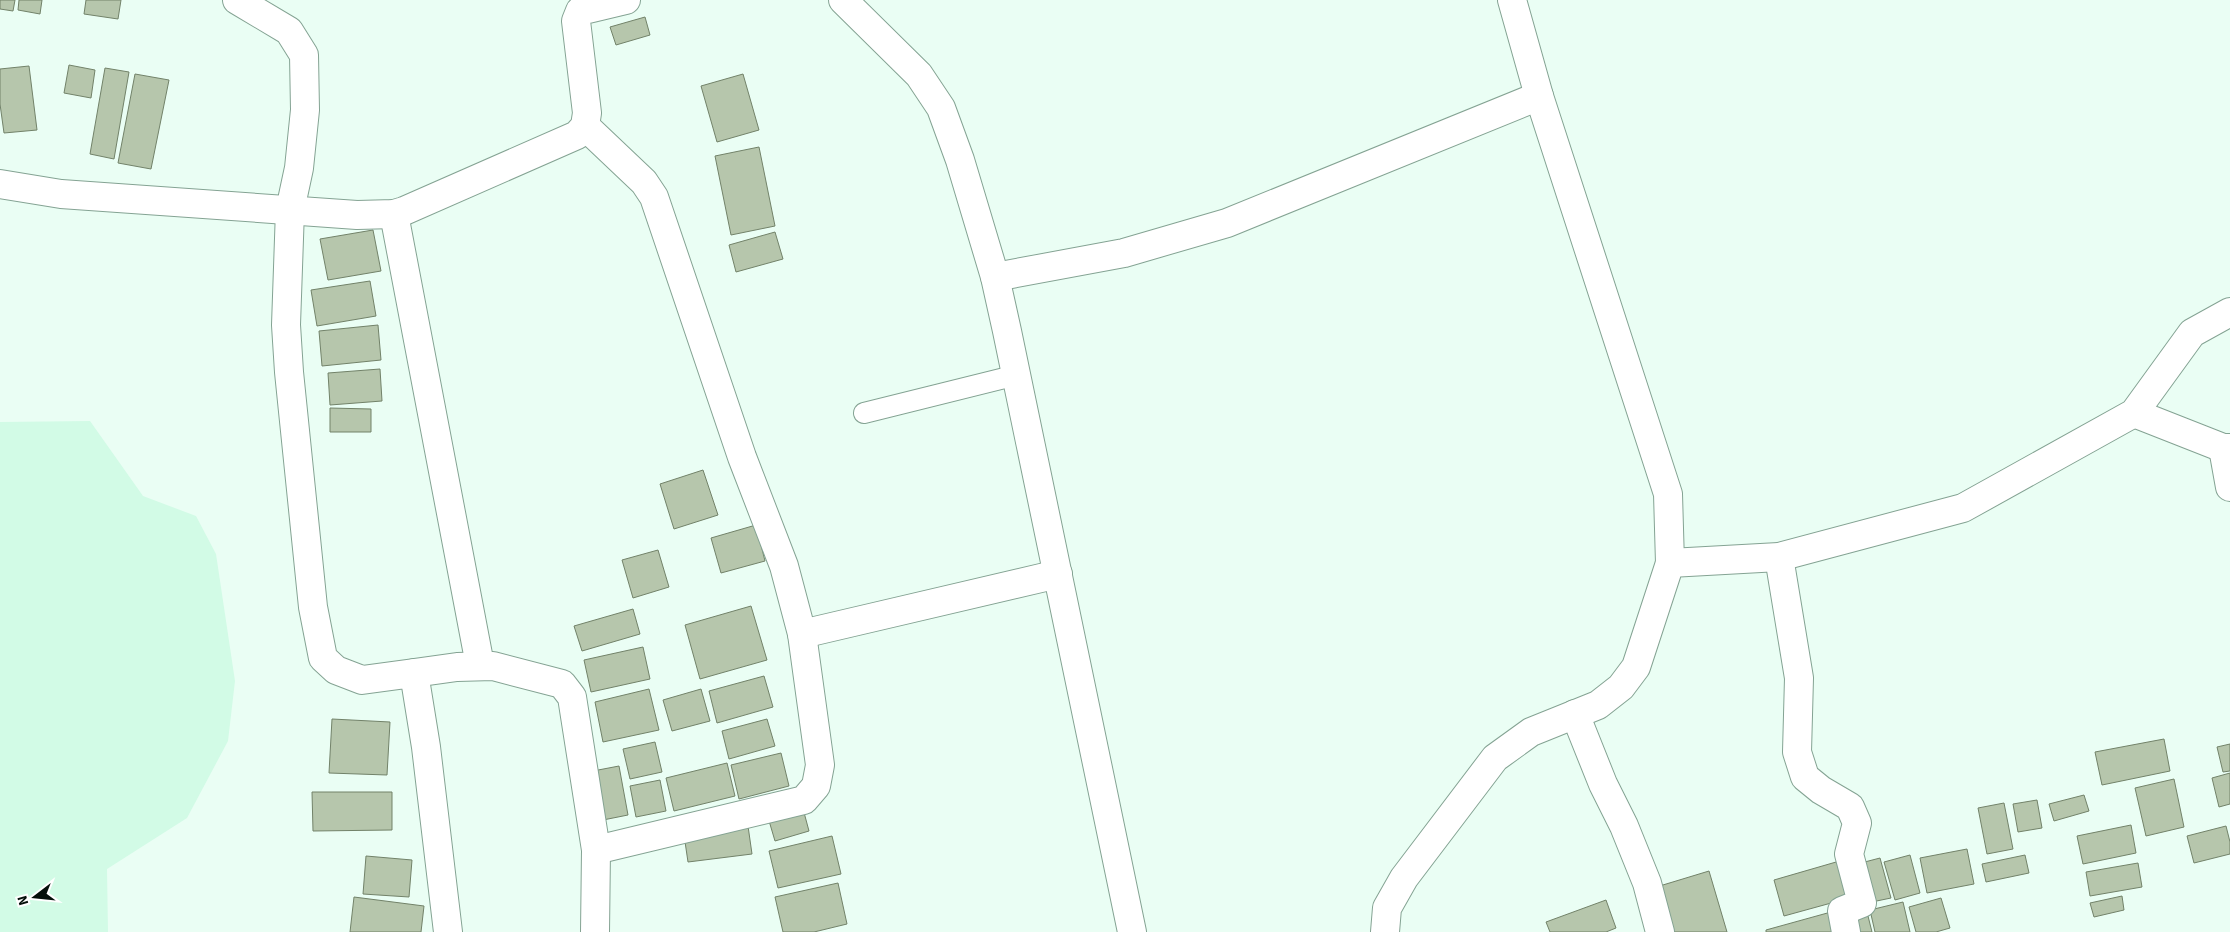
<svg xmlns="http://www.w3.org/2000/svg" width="2230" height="932" viewBox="0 0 2230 932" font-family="'Source Sans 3',sans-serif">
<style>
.built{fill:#d2fbe6}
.building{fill:#b6c6ac;stroke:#728269}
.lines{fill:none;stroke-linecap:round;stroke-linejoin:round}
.service-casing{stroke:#84a393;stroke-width:22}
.minor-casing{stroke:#84a393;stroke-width:30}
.tertiary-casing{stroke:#84a393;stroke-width:30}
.service{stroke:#fff;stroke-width:20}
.minor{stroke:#fff;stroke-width:28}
.tertiary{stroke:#fff;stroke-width:28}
</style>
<rect width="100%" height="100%" fill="#eafef4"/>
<!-- built -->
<polygon class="built" points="90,421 143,496 196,516 216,554 235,681 228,741 187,818 107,869 108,932 0,932 0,422"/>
<!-- building -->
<g class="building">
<polygon points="0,0 15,0 13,11 0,9"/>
<polygon points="19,0 42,0 40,14 18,10"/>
<polygon points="86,0 121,0 118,19 84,14"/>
<polygon points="645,17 650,35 616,45 610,27"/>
<polygon points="69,65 95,70 91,98 64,93"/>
<polygon points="29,66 37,130 4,133 0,104 0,69"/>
<polygon points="105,68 129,72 114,159 90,154"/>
<polygon points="135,74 169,80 151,169 118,163"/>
<polygon points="743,74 759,130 717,142 701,86"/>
<polygon points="759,147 775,226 731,235 715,156"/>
<polygon points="373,230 381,271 328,280 320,239"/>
<polygon points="775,232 783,259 736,272 729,245"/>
<polygon points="370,281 376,316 317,326 311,290"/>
<polygon points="378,325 381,360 322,366 319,331"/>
<polygon points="380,369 382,401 330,405 328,373"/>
<polygon points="330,408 371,409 371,432 330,432"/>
<polygon points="703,470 718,515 674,529 660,484"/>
<polygon points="756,525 765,561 721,573 711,538"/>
<polygon points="658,550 669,587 633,598 622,560"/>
<polygon points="751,606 767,660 700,679 685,625"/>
<polygon points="633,609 640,634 582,651 574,626"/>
<polygon points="643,647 650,679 591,692 584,660"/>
<polygon points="764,676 773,707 717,723 709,691"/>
<polygon points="649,689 659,730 603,742 595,702"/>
<polygon points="701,689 710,721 672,731 663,700"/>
<polygon points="332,719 390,722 387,775 329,773"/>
<polygon points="767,719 775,746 729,759 722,731"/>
<polygon points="2164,739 2170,771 2102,785 2095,752"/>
<polygon points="655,742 662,772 630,779 623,749"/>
<polygon points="2230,744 2230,771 2223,772 2217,747"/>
<polygon points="781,753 789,786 739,799 731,765"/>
<polygon points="727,763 735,796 674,811 666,778"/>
<polygon points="619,766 628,815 603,820 593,771"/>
<polygon points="2230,773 2230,804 2219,807 2212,778"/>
<polygon points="2174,779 2184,827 2146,836 2135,788"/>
<polygon points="660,780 666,811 636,817 630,786"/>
<polygon points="312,792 392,792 392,830 313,831"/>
<polygon points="2084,795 2089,811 2054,821 2049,804"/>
<polygon points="2037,800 2042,828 2018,832 2013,804"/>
<polygon points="2004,803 2013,849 1987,854 1978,808"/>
<polygon points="802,805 809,831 775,841 767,814"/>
<polygon points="2131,825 2136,853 2083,864 2077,836"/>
<polygon points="748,826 752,854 688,862 684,835"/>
<polygon points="2226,826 2230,842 2230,854 2194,863 2187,836"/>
<polygon points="832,836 841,874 778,888 769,851"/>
<polygon points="1967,849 1974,884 1927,893 1920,858"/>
<polygon points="1910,855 1920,893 1895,900 1884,862"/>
<polygon points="2025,855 2029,873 1986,882 1982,864"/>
<polygon points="366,856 412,860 409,897 363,894"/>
<polygon points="1880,858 1891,898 1867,903 1857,864"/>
<polygon points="1843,860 1853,897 1784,916 1774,880"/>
<polygon points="2138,863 2142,887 2090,896 2086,872"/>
<polygon points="1709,871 1727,932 1667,932 1653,888"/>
<polygon points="838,883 847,924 814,932 783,932 775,897"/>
<polygon points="2122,896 2124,910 2094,917 2090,903"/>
<polygon points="354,897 424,906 421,932 350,932"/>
<polygon points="1941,898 1950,928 1936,932 1916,932 1909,907"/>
<polygon points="1606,900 1616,928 1606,932 1550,932 1546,922"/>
<polygon points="1903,902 1910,932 1875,932 1870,910"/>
<polygon points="1831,912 1837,932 1766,932 1766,930"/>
<polygon points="1867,912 1872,932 1851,932 1848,918"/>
</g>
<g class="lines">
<!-- service casing -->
<g class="service-casing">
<polyline id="service" points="864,413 1017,375"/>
</g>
<!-- minor casing -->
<g class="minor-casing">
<g id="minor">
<polyline points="237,0 289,31 304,55 305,110 299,168 290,210 286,325 289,372 313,607 323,658 336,670 362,680 414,673 426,747 448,932"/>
<polyline points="1512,0 1539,96 1668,494 1670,563"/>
<polyline points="585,126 644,182 654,197 742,457 784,566 802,634 820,765 816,786 804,800 596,850"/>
<polyline points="0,184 61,194 357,215 394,214 404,211 577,135 585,126 587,113 576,21 580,11 626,0"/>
<polyline points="394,214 480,665"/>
<polyline points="995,277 1124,253 1227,223 1539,96"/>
<polyline points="2134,413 2223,448 2230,448"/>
<polyline points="2223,448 2230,487"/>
<polyline points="1779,557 1799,678 1797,752 1805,777 1821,790 1850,807 1857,823 1849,854 1862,903 1842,911 1846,932"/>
<polyline points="802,634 1058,574"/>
<polyline points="414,673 457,667 493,666 562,684 572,697 596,850 595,932"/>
<polyline points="1575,714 1603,784 1624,826 1647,883 1660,932"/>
<polyline points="1385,932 1387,908 1404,878 1495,758 1531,732 1598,705 1621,687 1636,667 1670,563 1779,557 1963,508 2134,413 2192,333 2230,312"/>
</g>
</g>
<!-- tertiary casing -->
<g class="tertiary-casing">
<polyline id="tertiary" points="843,0 919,75 941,108 960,160 995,277 1007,331 1132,932"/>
</g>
<!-- service -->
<use href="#service" class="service"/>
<!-- minor -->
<use href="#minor" class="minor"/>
<!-- tertiary -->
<use href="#tertiary" class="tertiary"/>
</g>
<!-- north arrow -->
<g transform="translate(35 897) rotate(254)" stroke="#ffffff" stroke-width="4" paint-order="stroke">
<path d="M0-4L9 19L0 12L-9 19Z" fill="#050f0a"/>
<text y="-8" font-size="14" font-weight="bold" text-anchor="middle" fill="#050f0a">N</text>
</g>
</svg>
